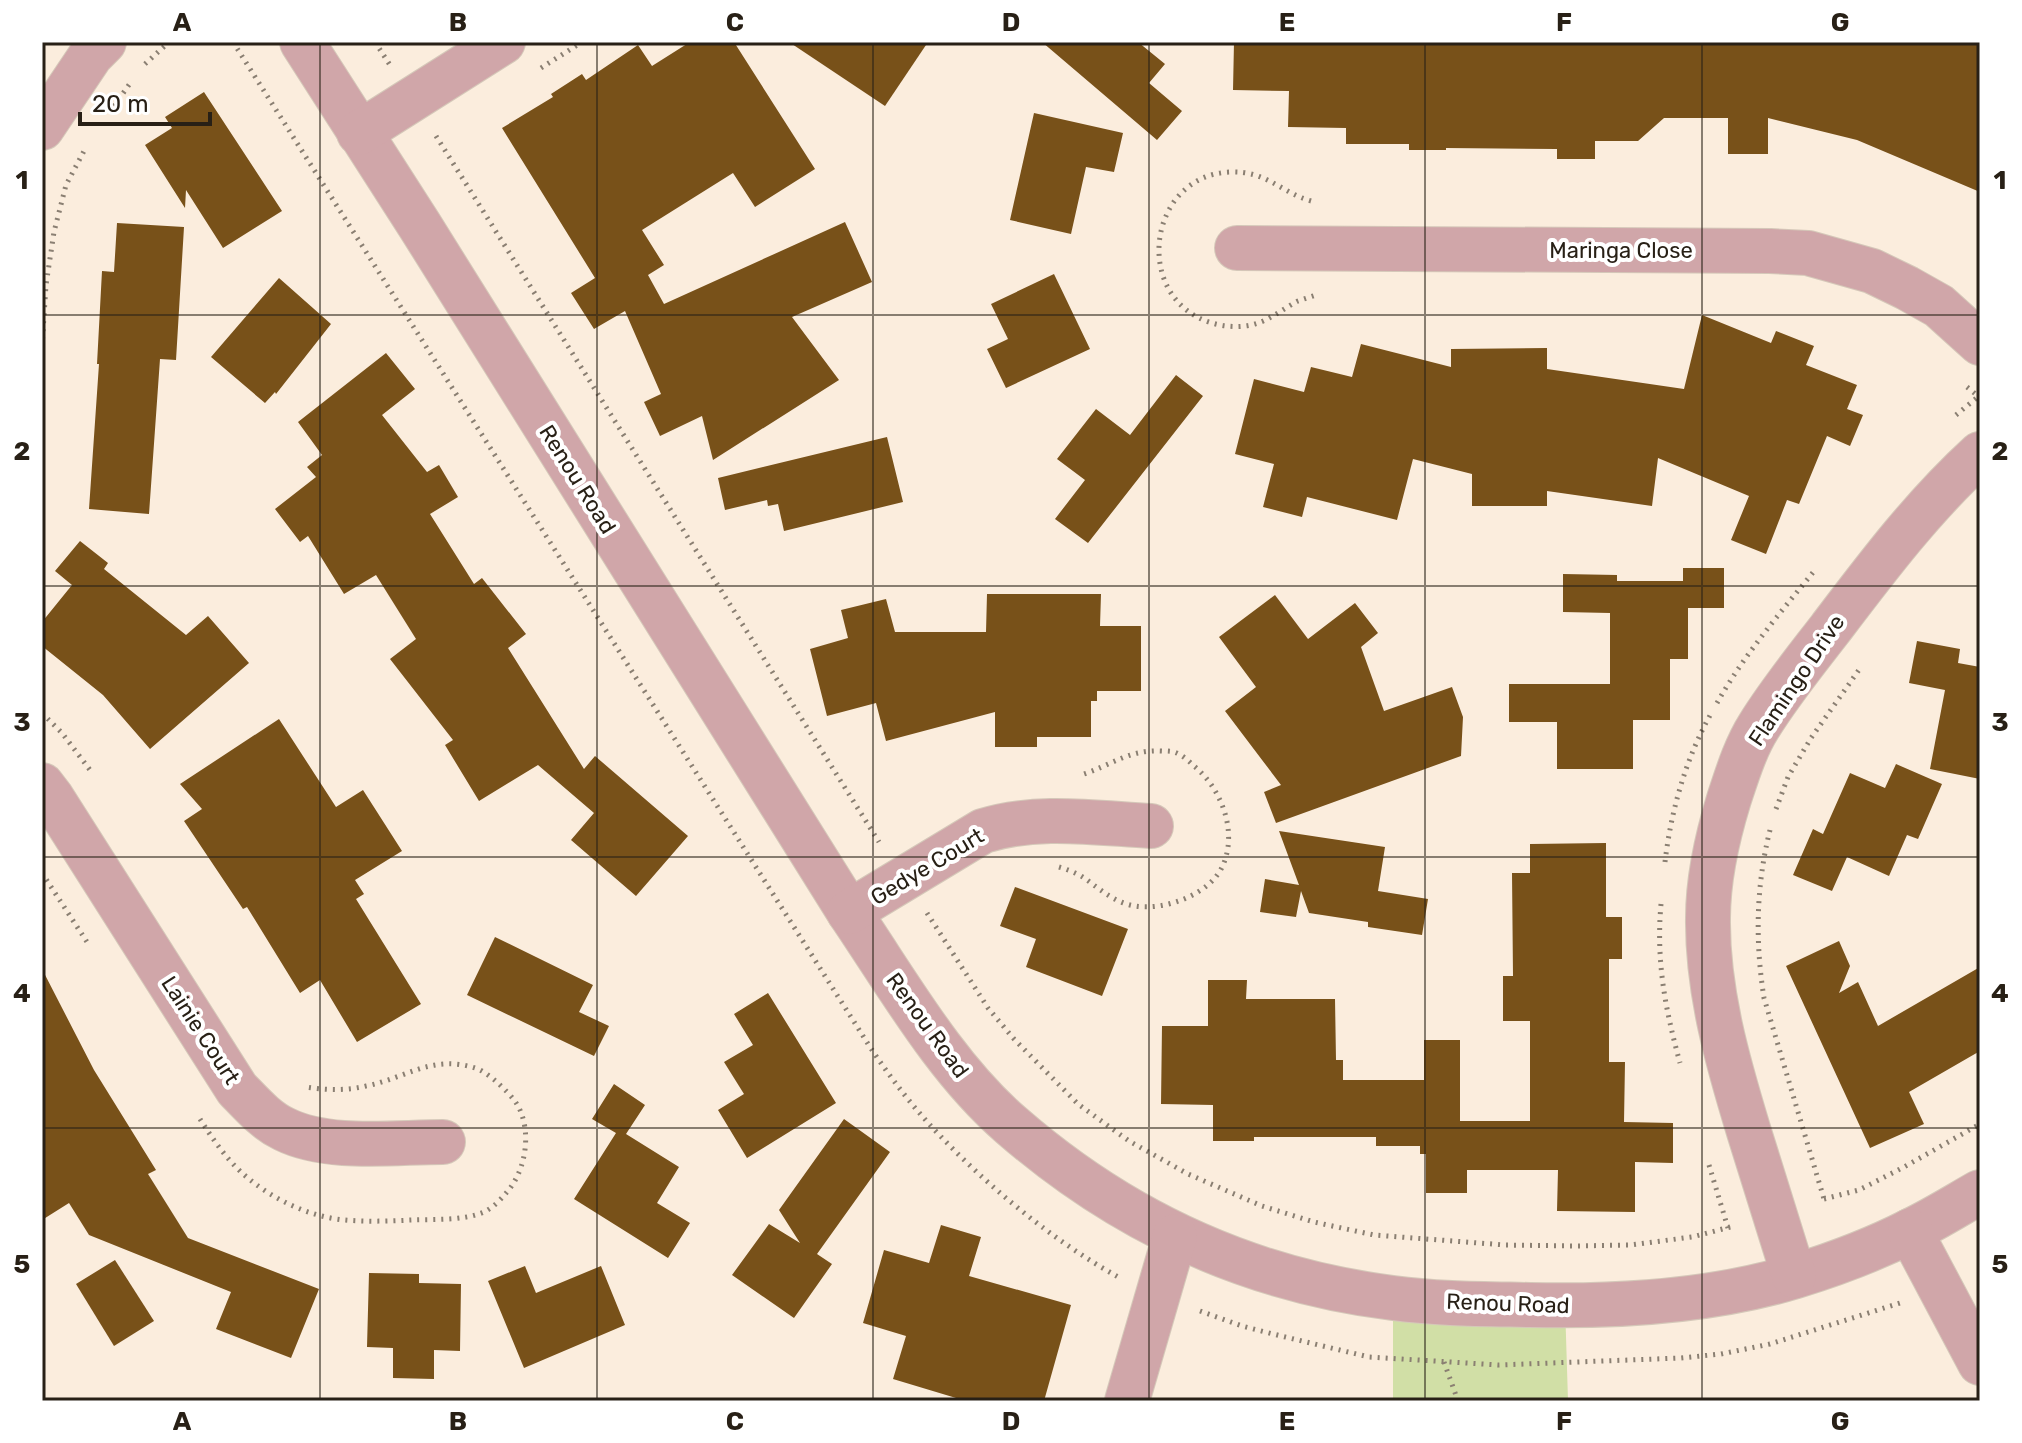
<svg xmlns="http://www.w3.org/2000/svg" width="2022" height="1443" viewBox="0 0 2022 1443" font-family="Rubik,sans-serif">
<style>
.green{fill:#d1dfa6}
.building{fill:#785119}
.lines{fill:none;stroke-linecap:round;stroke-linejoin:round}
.street-casing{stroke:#d5c8b9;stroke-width:46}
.path{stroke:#8a7f72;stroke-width:5;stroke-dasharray:2 6;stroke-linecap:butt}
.street{stroke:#d0a6a9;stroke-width:44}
.grid{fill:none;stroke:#282016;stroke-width:2;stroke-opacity:0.55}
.labels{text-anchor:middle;stroke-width:8;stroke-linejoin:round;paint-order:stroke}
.street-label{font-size:22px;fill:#282016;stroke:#fff}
.neatline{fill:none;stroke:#282016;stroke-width:3}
.grid-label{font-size:26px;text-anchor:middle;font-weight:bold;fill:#282016}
</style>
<rect width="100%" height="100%" fill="#fbeddd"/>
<!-- green -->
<polygon class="green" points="1393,1298 1565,1305 1568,1401 1393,1401"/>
<!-- building -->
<g class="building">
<polygon points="690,42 734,42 815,169 755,207 733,173 642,230 664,265 648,275 664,304 845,222 872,282 792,317 839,380 713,460 702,416 660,436 644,402 661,394 625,311 594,329 571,293 595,278 502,128 553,97 551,94 582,74 586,80 638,45 652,66"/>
<polygon points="789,42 928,42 885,106"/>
<polygon points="1042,42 1138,42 1165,64 1149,83 1182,111 1157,140"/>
<polygon points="1234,42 1980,42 1980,192 1857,140 1768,118 1768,154 1728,154 1728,118 1664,118 1638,141 1595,141 1595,159 1557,159 1557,149 1446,148 1446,150 1409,150 1409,144 1346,144 1346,128 1288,127 1289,91 1233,90"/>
<polygon points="204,92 282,211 223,248 186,190 185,208 145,145 172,128 165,117"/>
<polygon points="1034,113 1123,133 1114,172 1086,167 1071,234 1010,220"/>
<polygon points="117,223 184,227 176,360 160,359 149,514 89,509 99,364 97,364 102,271 114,272"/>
<polygon points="1054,274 1090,349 1006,388 987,349 1008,339 991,304"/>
<polygon points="279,278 331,324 276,394 275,392 265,403 211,357"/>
<polygon points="1702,315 1771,343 1776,331 1814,346 1806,365 1857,385 1847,409 1863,415 1850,446 1827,436 1799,504 1787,500 1766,554 1731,540 1749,496 1658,458 1652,506 1547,491 1547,506 1472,506 1472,474 1413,459 1397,520 1307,497 1302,517 1263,507 1274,464 1235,454 1254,379 1304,392 1311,367 1352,377 1361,344 1451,367 1451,349 1547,348 1547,369 1684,389"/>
<polygon points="386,353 415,389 382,415 427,472 439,465 458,497 430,514 474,584 482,578 526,634 508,648 584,769 595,756 688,836 636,896 571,840 594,813 538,765 479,801 445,745 453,740 390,659 416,639 376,575 344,594 308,536 300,542 275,509 316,477 307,467 322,455 298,422"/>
<polygon points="1176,375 1203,396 1088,543 1055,519 1085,480 1057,459 1096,409 1130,435"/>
<polygon points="887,437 903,502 784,531 778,504 768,506 767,500 725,510 718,478"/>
<polygon points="80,541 108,563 104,569 186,635 208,616 249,663 150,749 103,695 42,646 42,622 72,585 55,571"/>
<polygon points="1683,568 1724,568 1724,608 1688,608 1688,659 1670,659 1670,720 1633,720 1633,769 1557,769 1557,722 1509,722 1509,684 1610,684 1610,613 1563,612 1563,574 1617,575 1617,581 1683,581"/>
<polygon points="987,594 1101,594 1100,626 1141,626 1141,691 1097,691 1097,701 1091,701 1091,737 1037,737 1037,747 995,747 995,712 886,741 876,703 827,716 810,649 848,638 841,610 886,599 895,632 986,632"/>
<polygon points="1275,595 1308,639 1355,603 1378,633 1361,647 1384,711 1452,687 1463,717 1461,756 1276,823 1264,792 1281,785 1225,711 1256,687 1219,637"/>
<polygon points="1917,641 1960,649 1958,663 1980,667 1980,779 1930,769 1945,690 1909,683"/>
<polygon points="279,719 336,807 363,790 402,851 355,880 364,894 356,899 421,1004 357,1042 320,980 300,993 247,907 243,909 184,821 202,809 180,784"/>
<polygon points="1896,764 1942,784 1918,839 1907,835 1889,876 1847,857 1832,891 1793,875 1813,829 1823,834 1850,773 1885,788"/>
<polygon points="1279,831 1385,847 1378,891 1428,899 1422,935 1368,927 1368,922 1309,913 1301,891 1296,917 1260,912 1265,879 1299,885"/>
<polygon points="1606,843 1606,917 1622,917 1622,959 1609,959 1609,1062 1625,1062 1624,1122 1673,1123 1673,1163 1635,1162 1635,1212 1557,1211 1558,1170 1467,1170 1467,1193 1426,1193 1426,1154 1420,1154 1420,1146 1376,1146 1376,1137 1254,1137 1254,1141 1213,1141 1213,1105 1161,1104 1162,1026 1208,1026 1208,980 1247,980 1246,999 1335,999 1336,1060 1343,1060 1343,1080 1424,1080 1424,1040 1460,1040 1460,1121 1530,1121 1530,1021 1503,1021 1503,976 1513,976 1512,873 1530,873 1530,844"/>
<polygon points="1015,887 1128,929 1102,996 1026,967 1036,939 1000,926"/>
<polygon points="495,937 593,985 579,1012 609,1026 594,1056 467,995"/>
<polygon points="1839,941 1850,966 1839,993 1858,982 1878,1026 1980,967 1980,1051 1909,1092 1924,1124 1870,1148 1786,966"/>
<polygon points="42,969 94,1070 156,1170 148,1174 188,1238 319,1289 291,1358 216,1329 231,1292 89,1235 69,1203 42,1220"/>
<polygon points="768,993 836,1103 747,1158 718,1110 744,1094 724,1062 753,1045 734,1014"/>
<polygon points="614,1084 645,1105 626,1134 679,1167 657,1203 690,1223 668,1258 574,1199 616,1133 592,1119"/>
<polygon points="844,1119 890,1152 817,1254 832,1264 794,1318 732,1275 769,1224 800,1243 779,1210"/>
<polygon points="941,1225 981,1237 969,1276 1071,1305 1044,1401 966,1401 893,1379 906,1336 863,1323 884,1250 929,1263"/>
<polygon points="115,1260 154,1321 114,1346 76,1284"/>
<polygon points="525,1266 536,1293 601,1266 625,1325 524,1368 488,1281"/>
<polygon points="369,1273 419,1274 419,1283 461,1284 460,1351 434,1350 434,1379 393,1378 393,1348 367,1347"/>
</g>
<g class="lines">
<!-- street casing -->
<g class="street-casing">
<g id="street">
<path d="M302,42L420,226L849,912C898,984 945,1068 1011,1125C1121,1221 1248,1280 1393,1298C1438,1304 1485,1304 1530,1305C1618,1307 1711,1302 1796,1276C1835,1264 1875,1249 1912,1230C1935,1219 1957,1205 1980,1192"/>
<polyline points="42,128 91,55 104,42"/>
<polyline points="359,133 503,42"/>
<polyline points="1237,248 1770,251 1808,253 1872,271 1907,288 1939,306 1980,343"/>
<path d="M42,785L52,798L237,1089C251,1103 265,1120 284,1129C328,1151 394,1142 443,1142"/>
<path d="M849,912L983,831C1037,814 1095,823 1151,826"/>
<polyline points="1910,1231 1980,1363"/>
<path d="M1794,1276C1779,1228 1764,1180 1749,1132C1728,1063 1707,991 1708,918C1708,878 1717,838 1729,799C1737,775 1745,748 1759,726C1780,692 1806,660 1830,629C1877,567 1923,506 1980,454"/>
<polyline points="1127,1401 1175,1236"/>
</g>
</g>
<!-- path -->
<g class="path">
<path d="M233,42L870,1047C886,1071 903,1094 922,1116C975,1176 1049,1239 1120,1278"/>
<polyline points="375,42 390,65"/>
<polyline points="145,64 169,42"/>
<polyline points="541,68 582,42"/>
<polyline points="114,106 131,82"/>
<polyline points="436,136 879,842"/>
<path d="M1311,201C1280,192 1267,171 1231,172C1147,174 1131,299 1212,323C1225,327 1241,328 1255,324C1270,320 1284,308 1298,301C1304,299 1310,297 1316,295"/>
<polyline points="42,347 46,285 54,232 66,185 84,151"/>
<polyline points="1967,387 1978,396"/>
<polyline points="1956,415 1979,396"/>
<polyline points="42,421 42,444"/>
<path d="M1717,703C1744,655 1780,613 1815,570"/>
<polyline points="42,713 62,733 90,770"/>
<polyline points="1776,809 1788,777 1811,738 1861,667"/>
<path d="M1770,830C1756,886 1755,941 1764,998L1824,1199"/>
<path d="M1665,862C1671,811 1686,757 1712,712"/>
<path d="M1059,867C1069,870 1079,874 1087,880C1102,891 1116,903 1135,906C1165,911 1211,894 1223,865C1238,831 1221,788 1194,766C1189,761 1181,754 1174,752C1170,751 1166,751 1162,751C1129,749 1110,766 1081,775"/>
<polyline points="42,873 87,942"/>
<path d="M1661,904C1656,961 1665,1008 1680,1063"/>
<polyline points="927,913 988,1008 1014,1039 1078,1104 1129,1141 1188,1174 1262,1206 1314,1222 1374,1235 1505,1245 1574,1246 1630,1245 1692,1237 1734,1226"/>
<path d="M200,1119C212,1138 225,1157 241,1172C268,1197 308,1217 345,1220C367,1222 390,1221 412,1220C435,1219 463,1221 484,1212C494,1207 501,1199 507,1192C526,1170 532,1132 518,1106C513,1097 505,1090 498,1083C492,1078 485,1072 478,1069C433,1053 407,1078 366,1086C346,1091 325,1090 306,1087"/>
<polyline points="1709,1165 1728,1228"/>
<polyline points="1824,1199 1859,1190 1904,1167 1980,1124"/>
<polyline points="1200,1311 1242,1326 1281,1336 1369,1357 1499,1365 1681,1358 1721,1354 1770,1344 1900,1303"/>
<polyline points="1444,1362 1458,1401"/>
</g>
<!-- street -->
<use href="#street" class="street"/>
</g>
<!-- grid -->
<path class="grid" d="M320,42V1401M597,42V1401M873,42V1401M1149,42V1401M1425,42V1401M1702,42V1401M42,315H1980M42,586H1980M42,857H1980M42,1128H1980"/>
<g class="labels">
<!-- street labels -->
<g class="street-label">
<text x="1621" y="258">Maringa Close</text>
<text transform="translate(578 479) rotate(58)" y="8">Renou Road</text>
<text transform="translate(1796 680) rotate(-56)" y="8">Flamingo Drive</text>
<text transform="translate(927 866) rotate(-31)" y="8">Gedye Court</text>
<text transform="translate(928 1025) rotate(54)" y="8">Renou Road</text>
<text transform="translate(201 1030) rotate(57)" y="8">Lainie Court</text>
<text transform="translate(1508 1303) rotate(2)" y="8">Renou Road</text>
</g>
</g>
<!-- border -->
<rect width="2022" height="1443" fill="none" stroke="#ffffff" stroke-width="88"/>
<!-- scale -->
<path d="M80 112v12h130v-12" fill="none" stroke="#282016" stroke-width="4"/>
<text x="92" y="112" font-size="24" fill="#282016" stroke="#ffffff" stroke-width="6" paint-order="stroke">20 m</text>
<rect x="44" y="44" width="1934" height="1355" class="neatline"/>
<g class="grid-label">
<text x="182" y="31">A</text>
<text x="458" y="31">B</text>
<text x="735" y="31">C</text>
<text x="1011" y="31">D</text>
<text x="1287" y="31">E</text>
<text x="1564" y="31">F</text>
<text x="1840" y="31">G</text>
<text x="22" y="189">1</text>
<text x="2000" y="189">1</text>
<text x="22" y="460">2</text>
<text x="2000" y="460">2</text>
<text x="22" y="731">3</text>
<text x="2000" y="731">3</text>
<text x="22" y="1002">4</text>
<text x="2000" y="1002">4</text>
<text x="22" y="1273">5</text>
<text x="2000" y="1273">5</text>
<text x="182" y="1430">A</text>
<text x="458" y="1430">B</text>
<text x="735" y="1430">C</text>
<text x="1011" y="1430">D</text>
<text x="1287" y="1430">E</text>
<text x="1564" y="1430">F</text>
<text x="1840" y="1430">G</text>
</g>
</svg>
